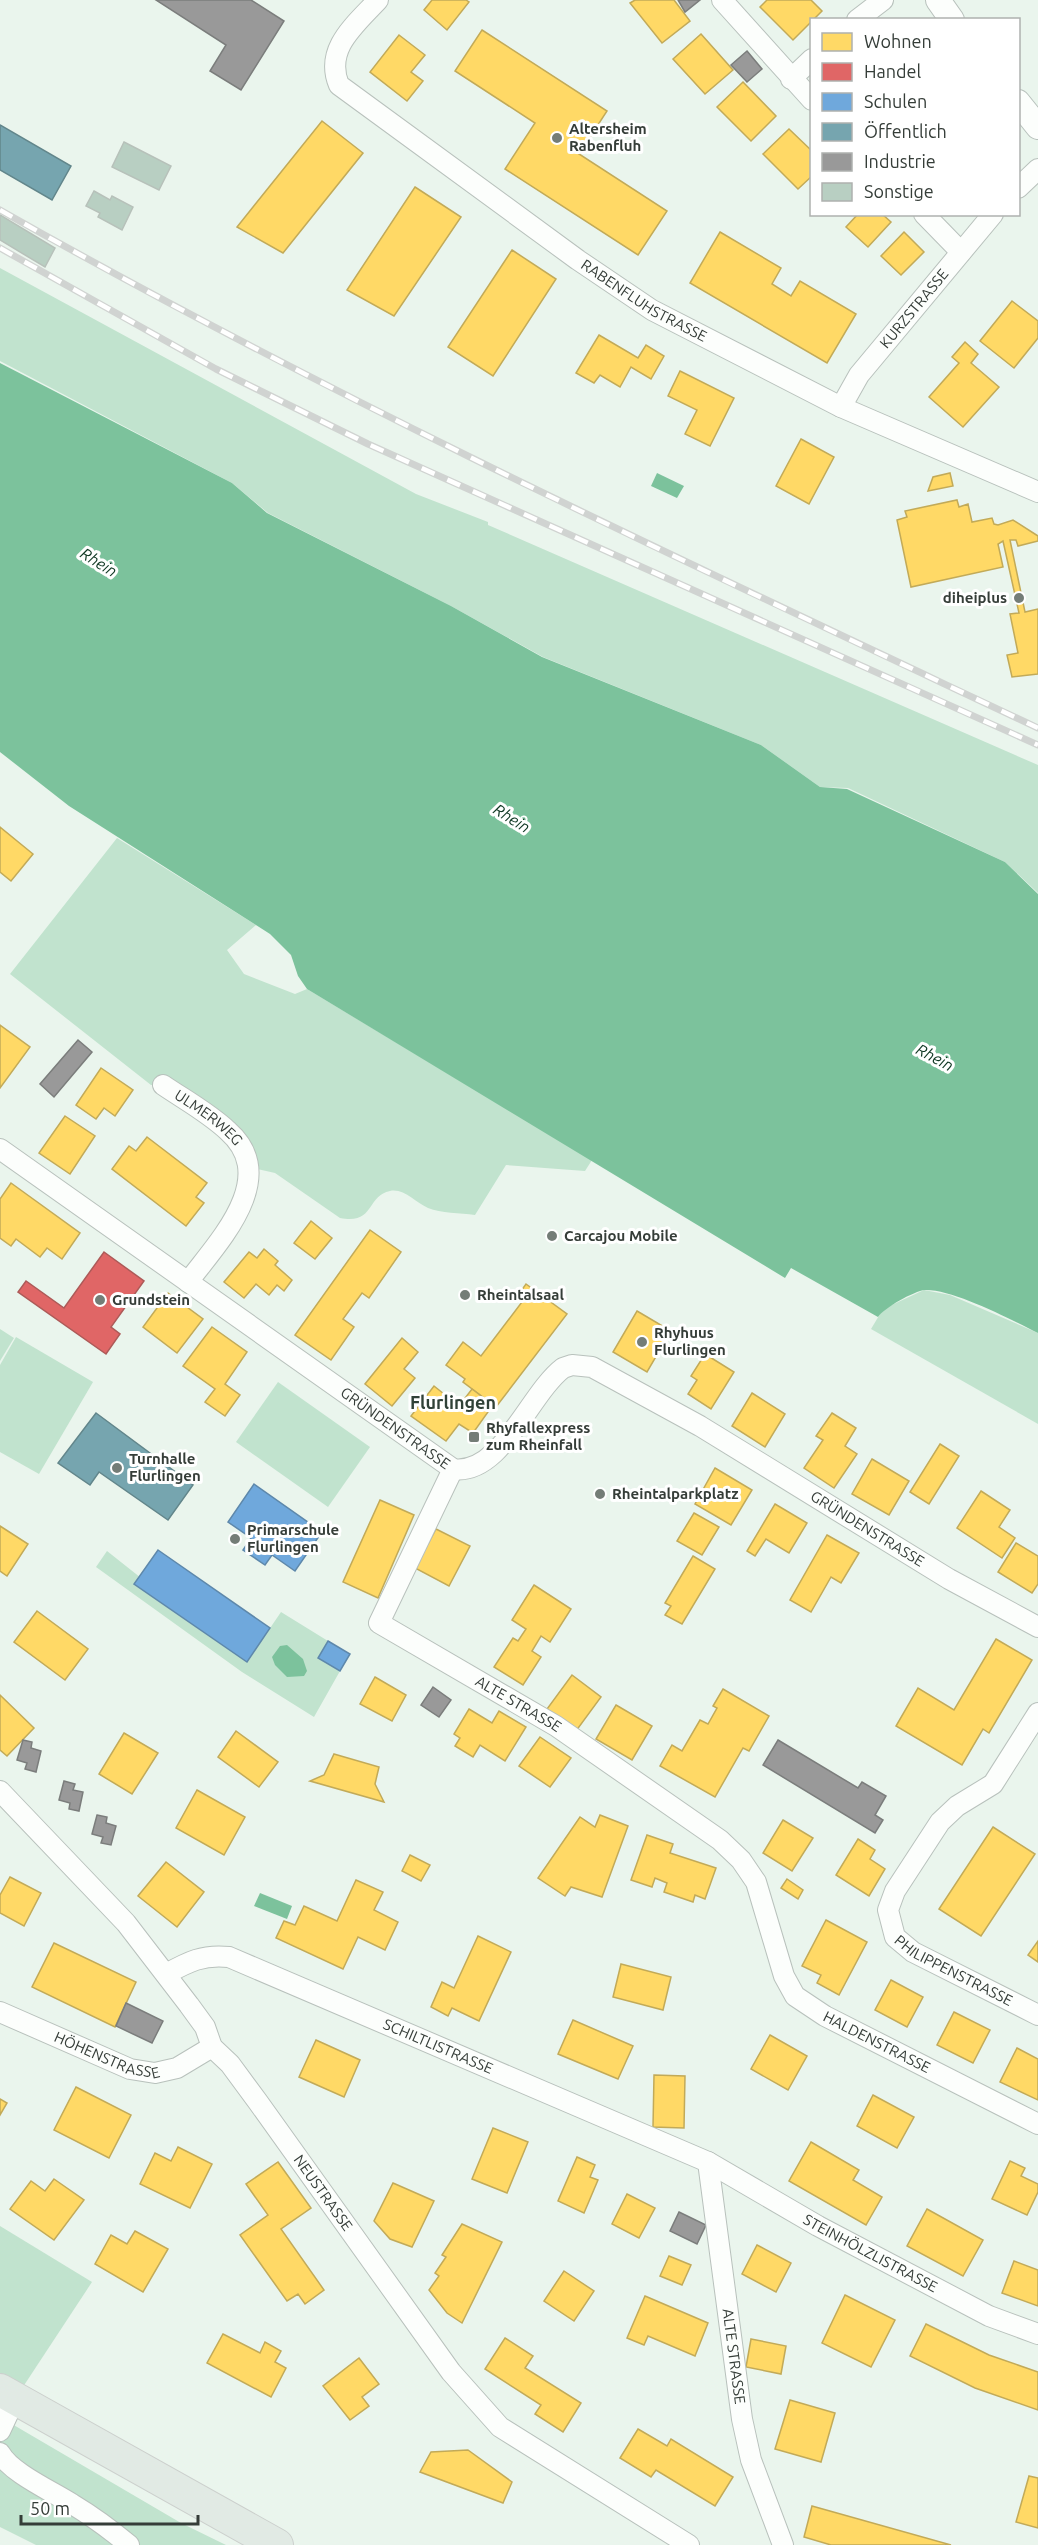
<svg xmlns="http://www.w3.org/2000/svg" width="1038" height="2545" viewBox="0 0 1038 2545" font-family="Ubuntu,sans-serif">
<style>
.green{fill:#c1e3ce}
.water{fill:#7cc29c}
.homes{fill:#ffd966;stroke:#c2aa58;stroke-width:1.5}
.shops{fill:#e06666;stroke:#ad5a58;stroke-width:1.5}
.schools{fill:#6fa8dc;stroke:#5e88ab;stroke-width:1.5}
.public{fill:#76a5af;stroke:#62868b;stroke-width:1.5}
.industry{fill:#999;stroke:#7b7d7c;stroke-width:1.5}
.building{fill:#b8cfc2;stroke:#b7c1ba;stroke-width:1.5}
.lines{fill:none;stroke-linecap:round;stroke-linejoin:round}
.minor-casing{stroke:#b8c1bc;stroke-width:22}
.tertiary-casing{stroke:#b8c1bc;stroke-width:26}
.primary-casing{stroke:#ccd0cd;stroke-width:34}
.minor{stroke:#fcfefc;stroke-width:20}
.tertiary{stroke:#fcfefc;stroke-width:24}
.primary{stroke:#e1eae4;stroke-width:32}
.rail-casing{stroke:#d0d3d1;stroke-width:7}
.rail{stroke:#fff;stroke-width:4.5;stroke-dasharray:14;stroke-linecap:butt}
.poi-dot{fill:#747d77;stroke:#fff;stroke-width:2}
.labels{text-anchor:middle;stroke-width:6;stroke-linejoin:round;paint-order:stroke}
.poi-label{font-size:15px;font-weight:bold;fill:#353d38;stroke:#fff;text-anchor:start}
.street-label{font-size:15px;fill:#353d38;stroke:#fff}
.water-label{font-size:16px;font-style:italic;fill:#0d3621;stroke:#fff}
.quarter-label{font-size:18px;font-weight:bold;fill:#304137;stroke:#fff}
</style>
<rect width="100%" height="100%" fill="#eaf5ed"/>
<!-- green -->
<g class="green">
<polygon points="0,268 416,494 488,522 488,525 1038,765 1038,893 1005,862 848,788 820,787 761,745 543,657 451,606 268,513 232,483 0,361"/>
<path d="M117,838L256,925L227,950L244,974L295,994L307,989L592,1160L585,1171L506,1165L475,1215C460,1213 441,1213 428,1208C416,1203 404,1188 390,1191C366,1196 375,1225 340,1218L275,1173L249,1167L242,1146L164,1085H151L10,974Z"/>
<polygon points="924,1290 950,1295 1038,1333 1038,1424 871,1329 883,1309"/>
<polygon points="0,1329 14,1338 0,1361"/>
<polygon points="16,1337 93,1382 39,1474 0,1452 0,1365"/>
<polygon points="278,1382 370,1447 328,1507 236,1442"/>
<polygon points="107,1551 247,1662 281,1612 328,1641 318,1658 340,1671 314,1717 242,1672 96,1567"/>
<polygon points="0,2226 92,2282 15,2399 0,2390"/>
<polygon points="0,2417 181,2523 226,2545 36,2545 0,2527"/>
</g>
<!-- water -->
<g class="water">
<path d="M0,363L232,483L267,513L451,606L542,657L761,745L820,787L847,789L1005,862L1038,894V1333C1012,1320 953,1289 925,1290C914,1291 884,1308 878,1317L791,1268L785,1278L307,989L298,976L291,955L270,934L69,806L0,752Z"/>
<polygon points="657,473 684,486 677,498 651,486"/>
<polygon points="287,1645 303,1659 307,1671 304,1676 287,1677 275,1665 272,1657 280,1646"/>
<polygon points="260,1893 292,1906 287,1919 254,1906"/>
</g>
<!-- homes -->
<g class="homes">
<polygon points="432,0 466,0 469,2 447,30 424,10"/>
<polygon points="635,0 674,0 690,21 662,43 630,3"/>
<polygon points="767,0 811,0 822,11 793,40 760,7"/>
<polygon points="482,30 607,111 579,154 667,211 638,255 505,169 535,123 455,71"/>
<polygon points="701,34 733,70 705,94 673,59"/>
<polygon points="399,35 425,55 411,72 423,81 407,101 370,72"/>
<polygon points="743,82 776,116 751,141 717,107"/>
<polygon points="322,121 363,153 283,253 237,227"/>
<polygon points="789,129 812,151 812,176 798,189 763,154"/>
<polygon points="415,187 461,217 394,316 347,290"/>
<polygon points="858,214 882,214 891,222 868,247 846,227"/>
<polygon points="720,232 781,268 772,284 791,296 800,281 856,314 827,363 690,283"/>
<polygon points="904,232 924,252 901,275 881,256"/>
<polygon points="512,250 556,279 493,376 448,347"/>
<polygon points="1012,301 1038,321 1038,338 1014,368 980,341"/>
<polygon points="599,335 638,358 646,345 664,356 651,379 631,367 620,387 600,375 594,383 576,373"/>
<polygon points="965,342 978,354 971,363 999,387 963,427 929,397 959,363 952,357"/>
<polygon points="680,371 734,398 710,446 685,434 697,410 668,396"/>
<polygon points="801,439 834,457 809,504 776,486"/>
<polygon points="950,473 953,486 928,491 933,477"/>
<polygon points="957,500 959,507 968,504 972,522 992,518 994,524 998,525 1013,520 1038,536 1038,541 1018,546 1016,540 1010,540 1025,612 1038,609 1038,674 1012,677 1007,655 1018,653 1010,614 1019,613 1003,541 998,544 1003,567 911,587 897,520 907,517 905,511"/>
<polygon points="0,827 33,854 11,881 0,872"/>
<polygon points="0,1025 30,1047 0,1088"/>
<polygon points="101,1068 133,1090 115,1116 104,1108 96,1119 76,1105"/>
<polygon points="65,1116 95,1136 70,1174 39,1153"/>
<polygon points="147,1137 207,1183 196,1197 204,1203 186,1226 112,1169 129,1146 136,1151"/>
<polygon points="11,1183 80,1233 62,1259 47,1248 40,1257 16,1239 11,1246 0,1238 0,1199"/>
<polygon points="311,1221 332,1238 315,1259 294,1243"/>
<polygon points="370,1230 401,1252 369,1298 362,1293 343,1319 354,1327 331,1360 295,1335"/>
<polygon points="264,1249 278,1261 275,1265 292,1280 284,1291 277,1285 269,1295 256,1284 244,1298 224,1282 249,1252 257,1258"/>
<polygon points="526,1284 567,1314 496,1407 463,1382 465,1379 446,1365 463,1342 481,1356 522,1302 516,1298"/>
<polygon points="168,1293 203,1319 177,1353 143,1327"/>
<polygon points="637,1311 671,1331 647,1372 613,1352"/>
<polygon points="212,1327 247,1352 225,1384 240,1395 225,1416 205,1402 215,1389 183,1366"/>
<polygon points="402,1338 418,1352 404,1369 415,1378 392,1406 365,1384"/>
<polygon points="705,1354 734,1372 711,1409 688,1394 697,1380 691,1376"/>
<polygon points="434,1386 459,1406 472,1389 493,1405 473,1433 459,1424 446,1441 411,1416"/>
<polygon points="752,1393 785,1414 765,1447 732,1426"/>
<polygon points="832,1413 856,1428 845,1446 857,1454 834,1488 804,1468 823,1440 816,1436"/>
<polygon points="940,1444 959,1456 929,1504 910,1492"/>
<polygon points="872,1459 909,1481 889,1515 852,1494"/>
<polygon points="715,1468 752,1490 731,1525 695,1504"/>
<polygon points="981,1491 1010,1510 999,1527 1015,1538 1002,1558 957,1528"/>
<polygon points="380,1500 414,1515 378,1598 343,1582"/>
<polygon points="775,1504 807,1523 789,1553 766,1539 755,1556 747,1551"/>
<polygon points="694,1513 719,1527 702,1555 677,1541"/>
<polygon points="0,1526 28,1544 7,1576 0,1571"/>
<polygon points="436,1529 470,1546 449,1586 415,1568"/>
<polygon points="827,1535 859,1553 841,1583 831,1577 811,1612 790,1600"/>
<polygon points="1016,1543 1038,1556 1038,1584 1032,1593 998,1572"/>
<polygon points="693,1556 715,1569 682,1624 665,1615 671,1606 665,1603"/>
<polygon points="534,1585 571,1609 550,1642 541,1636 532,1651 541,1657 523,1685 494,1667 513,1638 518,1641 526,1629 512,1620"/>
<polygon points="37,1611 88,1649 65,1680 14,1642"/>
<polygon points="996,1639 1032,1660 989,1733 983,1729 962,1765 896,1726 918,1688 954,1710"/>
<polygon points="572,1675 601,1697 576,1731 547,1709"/>
<polygon points="375,1677 406,1695 392,1721 360,1704"/>
<polygon points="723,1689 769,1716 749,1751 743,1748 715,1797 660,1766 672,1745 682,1751 700,1720 708,1724 717,1708 713,1706"/>
<polygon points="0,1695 34,1728 7,1756 0,1750"/>
<polygon points="616,1705 652,1726 632,1760 596,1739"/>
<polygon points="469,1709 492,1723 499,1711 526,1727 505,1761 480,1745 473,1757 455,1746 460,1738 454,1734"/>
<polygon points="236,1731 278,1762 259,1787 218,1757"/>
<polygon points="124,1733 158,1753 132,1794 99,1774"/>
<polygon points="540,1737 571,1758 550,1787 519,1766"/>
<polygon points="334,1754 379,1767 375,1784 384,1802 310,1781 324,1775"/>
<polygon points="197,1790 245,1817 224,1855 176,1828"/>
<polygon points="600,1815 628,1826 602,1897 571,1887 565,1896 538,1878 580,1817 595,1827"/>
<polygon points="783,1820 813,1838 792,1871 763,1853"/>
<polygon points="993,1827 1035,1854 981,1936 939,1909"/>
<polygon points="647,1835 673,1844 670,1853 716,1868 705,1899 695,1895 693,1902 664,1892 667,1883 655,1878 652,1887 631,1880"/>
<polygon points="858,1839 875,1850 870,1859 885,1869 869,1896 836,1875"/>
<polygon points="410,1855 430,1865 421,1881 402,1871"/>
<polygon points="166,1862 204,1892 177,1927 138,1896"/>
<polygon points="10,1877 41,1893 24,1926 0,1913 0,1895"/>
<polygon points="787,1879 803,1890 798,1899 781,1888"/>
<polygon points="356,1880 383,1892 374,1910 398,1922 385,1950 358,1937 343,1969 276,1938 284,1921 295,1925 304,1906 337,1921"/>
<polygon points="826,1920 867,1942 839,1995 817,1983 821,1975 802,1966"/>
<polygon points="478,1936 511,1952 479,2021 452,2008 448,2016 431,2007 442,1982 454,1988"/>
<polygon points="1038,1941 1038,1962 1028,1955"/>
<polygon points="54,1943 136,1982 115,2027 32,1987"/>
<polygon points="621,1964 671,1977 663,2010 613,1997"/>
<polygon points="891,1980 923,1997 907,2027 875,2010"/>
<polygon points="954,2012 990,2030 973,2063 937,2045"/>
<polygon points="573,2020 633,2046 618,2079 558,2054"/>
<polygon points="770,2035 807,2056 788,2090 751,2069"/>
<polygon points="316,2040 360,2060 344,2097 299,2077"/>
<polygon points="1017,2048 1038,2059 1038,2100 1000,2082"/>
<polygon points="654,2075 685,2076 684,2128 653,2127"/>
<polygon points="76,2087 131,2115 109,2158 54,2130"/>
<polygon points="873,2095 914,2117 897,2148 857,2126"/>
<polygon points="0,2099 7,2103 0,2115"/>
<polygon points="493,2128 528,2142 507,2193 472,2179"/>
<polygon points="811,2142 859,2170 853,2180 882,2197 866,2225 789,2181"/>
<polygon points="178,2147 212,2164 190,2208 140,2184 155,2153 171,2161"/>
<polygon points="577,2157 595,2165 590,2177 598,2180 584,2213 558,2201"/>
<polygon points="1010,2161 1025,2168 1021,2176 1038,2184 1038,2192 1027,2215 992,2199"/>
<polygon points="278,2162 311,2208 281,2229 324,2290 305,2304 298,2294 287,2301 240,2235 268,2215 246,2184"/>
<polygon points="54,2179 84,2200 54,2240 10,2209 31,2181 45,2191"/>
<polygon points="393,2183 434,2201 412,2247 390,2239 374,2221"/>
<polygon points="627,2194 655,2208 639,2238 612,2224"/>
<polygon points="927,2209 983,2240 963,2276 907,2246"/>
<polygon points="462,2224 502,2242 462,2323 447,2313 429,2290 439,2276 435,2273 446,2257 442,2255"/>
<polygon points="135,2231 168,2249 143,2292 95,2264 111,2235 127,2244"/>
<polygon points="757,2245 791,2263 776,2292 742,2274"/>
<polygon points="669,2256 691,2265 682,2285 660,2276"/>
<polygon points="1014,2261 1038,2270 1038,2306 1002,2293"/>
<polygon points="564,2271 594,2291 574,2321 544,2301"/>
<polygon points="845,2295 895,2320 871,2367 822,2343"/>
<polygon points="645,2296 708,2323 695,2356 648,2336 644,2345 627,2338"/>
<polygon points="926,2324 989,2355 1038,2372 1038,2410 975,2388 910,2356"/>
<polygon points="223,2334 260,2353 265,2342 281,2351 275,2362 286,2368 271,2397 207,2363"/>
<polygon points="505,2338 533,2356 525,2368 581,2403 563,2432 535,2414 541,2405 485,2369"/>
<polygon points="751,2339 786,2346 781,2374 746,2367"/>
<polygon points="359,2358 379,2384 362,2397 369,2406 350,2420 323,2386"/>
<polygon points="790,2400 835,2413 821,2462 775,2449"/>
<polygon points="638,2429 667,2446 671,2439 733,2477 715,2506 656,2470 651,2477 620,2458"/>
<polygon points="468,2450 512,2482 503,2503 420,2472 431,2452"/>
<polygon points="1029,2476 1038,2478 1038,2528 1016,2522"/>
<polygon points="812,2506 951,2545 831,2545 804,2537"/>
</g>
<!-- shops -->
<polygon class="shops" points="104,1252 144,1281 111,1327 120,1334 106,1354 18,1292 26,1281 64,1308"/>
<!-- schools -->
<g class="schools">
<polygon points="254,1484 322,1532 295,1571 272,1555 265,1565 243,1550 251,1538 228,1522"/>
<polygon points="158,1550 270,1628 247,1662 134,1584"/>
<polygon points="328,1641 350,1654 340,1671 318,1658"/>
</g>
<!-- public -->
<g class="public">
<polygon points="0,125 71,166 52,200 0,170"/>
<polygon points="96,1413 193,1485 168,1520 99,1472 90,1485 58,1463"/>
</g>
<!-- industry -->
<g class="industry">
<polygon points="156,0 251,0 284,21 241,90 210,71 226,45"/>
<polygon points="678,0 700,0 685,12"/>
<polygon points="747,51 762,69 747,82 731,65"/>
<polygon points="78,1040 92,1052 54,1097 40,1084"/>
<polygon points="433,1687 451,1700 439,1717 421,1705"/>
<polygon points="23,1740 32,1742 31,1748 41,1751 36,1772 25,1769 27,1763 17,1760"/>
<polygon points="778,1740 858,1788 862,1782 886,1796 875,1815 883,1820 875,1833 763,1765"/>
<polygon points="64,1781 75,1784 73,1790 83,1792 79,1811 69,1809 70,1803 59,1800"/>
<polygon points="97,1815 107,1817 106,1823 116,1826 111,1845 101,1843 103,1837 92,1834"/>
<polygon points="126,2003 163,2021 152,2043 116,2026"/>
<polygon points="679,2212 706,2225 697,2244 670,2231"/>
</g>
<!-- building -->
<g class="building">
<polygon points="124,142 171,166 159,190 112,167"/>
<polygon points="94,191 110,200 112,196 133,207 122,230 98,217 100,213 86,206"/>
<polygon points="0,215 55,248 45,267 0,240"/>
</g>
<g class="lines">
<!-- minor casing -->
<g class="minor-casing">
<g id="minor">
<path id="s1" d="M378,0C355,25 324,49 339,85L578,260L652,310L841,407L1038,492"/>
<polyline points="722,0 812,100"/>
<polyline points="857,20 883,0"/>
<polyline points="791,79 812,59"/>
<polyline points="1018,188 1038,169"/>
<polyline points="924,214 961,252"/>
<path id="s2" d="M841,407L859,375L993,214"/>
<path id="s3" d="M163,1085C185,1100 209,1113 228,1131C281,1178 218,1242 188,1282"/>
<path id="s4" d="M0,1149L453,1469C501,1476 529,1394 563,1368L572,1365L592,1367L700,1426L949,1579L1038,1627"/>
<path id="s5" d="M453,1469L379,1623L556,1726L720,1840L741,1860L756,1882L784,1976L795,1996L825,2016L1038,2124"/>
<path id="s6" d="M1038,1713L993,1784L957,1806L940,1822L895,1891L888,1910L895,1937L913,1952L1038,2015"/>
<path id="s7" d="M0,1791L126,1923L189,2005L205,2027L212,2047L230,2064L258,2102L451,2372L500,2427L689,2545"/>
<path id="s8" d="M166,1974C188,1962 203,1954 229,1957L708,2162L818,2226L989,2316L1038,2334"/>
<path id="s9" d="M0,2012L130,2069L155,2073L177,2068L212,2047"/>
<path id="s10" d="M708,2162L742,2419L751,2460L783,2545"/>
<polyline points="0,2431 15,2399"/>
<path d="M0,2453C11,2473 52,2491 72,2504C92,2516 111,2530 129,2545"/>
</g>
</g>
<!-- tertiary casing -->
<g class="tertiary-casing">
<g id="tertiary">
<polyline points="938,0 952,20"/>
<polyline points="1018,102 1038,127"/>
</g>
</g>
<!-- primary casing -->
<g class="primary-casing">
<polyline id="primary" points="0,2390 277,2545"/>
</g>
<!-- minor -->
<use href="#minor" class="minor"/>
<!-- tertiary -->
<use href="#tertiary" class="tertiary"/>
<!-- primary -->
<use href="#primary" class="primary"/>
<!-- rail casing -->
<g class="rail-casing">
<g id="rail">
<path d="M0,210C337,401 688,563 1038,728"/>
<polyline points="0,248 216,369 368,444 1038,745"/>
</g>
</g>
<!-- rail -->
<use href="#rail" class="rail"/>
</g>
<!-- markers -->
<g class="poi-dot">
<circle cx="557" cy="138" r="6"/>
<circle cx="1019" cy="598" r="6"/>
<circle cx="552" cy="1236" r="6"/>
<circle cx="465" cy="1295" r="6"/>
<circle cx="100" cy="1300" r="6"/>
<circle cx="642" cy="1342" r="6"/>
<rect x="468" y="1431" width="12" height="12" rx="3"/>
<circle cx="117" cy="1468" r="6"/>
<circle cx="600" cy="1494" r="6"/>
<circle cx="235" cy="1539" r="6"/>
</g>
<g class="labels">
<!-- poi labels -->
<g class="poi-label">
<text x="569" y="134">Altersheim<tspan x="569" dy="17">Rabenfluh</tspan></text>
<text x="1007" y="603" text-anchor="end">diheiplus</text>
<text x="564" y="1241">Carcajou Mobile</text>
<text x="477" y="1300">Rheintalsaal</text>
<text x="112" y="1305">Grundstein</text>
<text x="654" y="1338">Rhyhuus<tspan x="654" dy="17">Flurlingen</tspan></text>
<text x="486" y="1433">Rhyfallexpress<tspan x="486" dy="17">zum Rheinfall</tspan></text>
<text x="129" y="1464">Turnhalle<tspan x="129" dy="17">Flurlingen</tspan></text>
<text x="612" y="1499">Rheintalparkplatz</text>
<text x="247" y="1535">Primarschule<tspan x="247" dy="17">Flurlingen</tspan></text>
</g>
<!-- street labels -->
<g class="street-label">
<text dy="5" stroke="none"><textPath href="#s1" startOffset="474">RABENFLUHSTRASSE</textPath></text>
<text dy="5" stroke="none"><textPath href="#s2" startOffset="123">KURZSTRASSE</textPath></text>
<text dy="5" stroke="none"><textPath href="#s3" startOffset="56">ULMERWEG</textPath></text>
<text dy="5" stroke="none"><textPath href="#s4" startOffset="484">GRÜNDENSTRASSE</textPath></text>
<text dy="5" stroke="none"><textPath href="#s4" startOffset="1059">GRÜNDENSTRASSE</textPath></text>
<text dy="5" stroke="none"><textPath href="#s5" startOffset="332">ALTE STRASSE</textPath></text>
<text dy="5" stroke="none"><textPath href="#s6" startOffset="348">PHILIPPENSTRASSE</textPath></text>
<text dy="5" stroke="none"><textPath href="#s5" startOffset="846">HALDENSTRASSE</textPath></text>
<text dy="5" stroke="none"><textPath href="#s8" startOffset="294">SCHILTLISTRASSE</textPath></text>
<text dy="5" stroke="none"><textPath href="#s9" startOffset="116">HÖHENSTRASSE</textPath></text>
<text dy="5" stroke="none"><textPath href="#s7" startOffset="518">NEUSTRASSE</textPath></text>
<text dy="5" stroke="none"><textPath href="#s8" startOffset="774">STEINHÖLZLISTRASSE</textPath></text>
<text dy="5" stroke="none"><textPath href="#s10" startOffset="196">ALTE STRASSE</textPath></text>
</g>
<!-- water labels -->
<g class="water-label">
<text transform="translate(99 562) rotate(32)" y="6">Rhein</text>
<text transform="translate(512 818) rotate(32)" y="6">Rhein</text>
<text transform="translate(935 1057) rotate(28)" y="6">Rhein</text>
</g>
<!-- quarter labels -->
<g class="quarter-label">
<text x="453" y="1409">Flurlingen</text>
</g>
</g>
<!-- legend -->
<rect x="810" y="18" width="210" height="198" fill="#ffffff" stroke="#aeb1af" stroke-width="1.5"/>
<rect x="822" y="33" width="30" height="18" fill="#ffd966" stroke="#aeb1af" stroke-width="1.5"/>
<text x="864" y="48" font-size="18" fill="#353d38">Wohnen</text>
<rect x="822" y="63" width="30" height="18" fill="#e06666" stroke="#aeb1af" stroke-width="1.5"/>
<text x="864" y="78" font-size="18" fill="#353d38">Handel</text>
<rect x="822" y="93" width="30" height="18" fill="#6fa8dc" stroke="#aeb1af" stroke-width="1.5"/>
<text x="864" y="108" font-size="18" fill="#353d38">Schulen</text>
<rect x="822" y="123" width="30" height="18" fill="#76a5af" stroke="#aeb1af" stroke-width="1.5"/>
<text x="864" y="138" font-size="18" fill="#353d38">Öffentlich</text>
<rect x="822" y="153" width="30" height="18" fill="#999999" stroke="#aeb1af" stroke-width="1.5"/>
<text x="864" y="168" font-size="18" fill="#353d38">Industrie</text>
<rect x="822" y="183" width="30" height="18" fill="#b8cfc2" stroke="#aeb1af" stroke-width="1.5"/>
<text x="864" y="198" font-size="18" fill="#353d38">Sonstige</text>
<!-- scale -->
<path d="M21 2515v9h177v-9" fill="none" stroke="#353d38" stroke-width="3"/>
<text x="30" y="2515" font-size="18" fill="#353d38" stroke="#ffffff" stroke-width="4.5" paint-order="stroke">50 m</text>
</svg>
